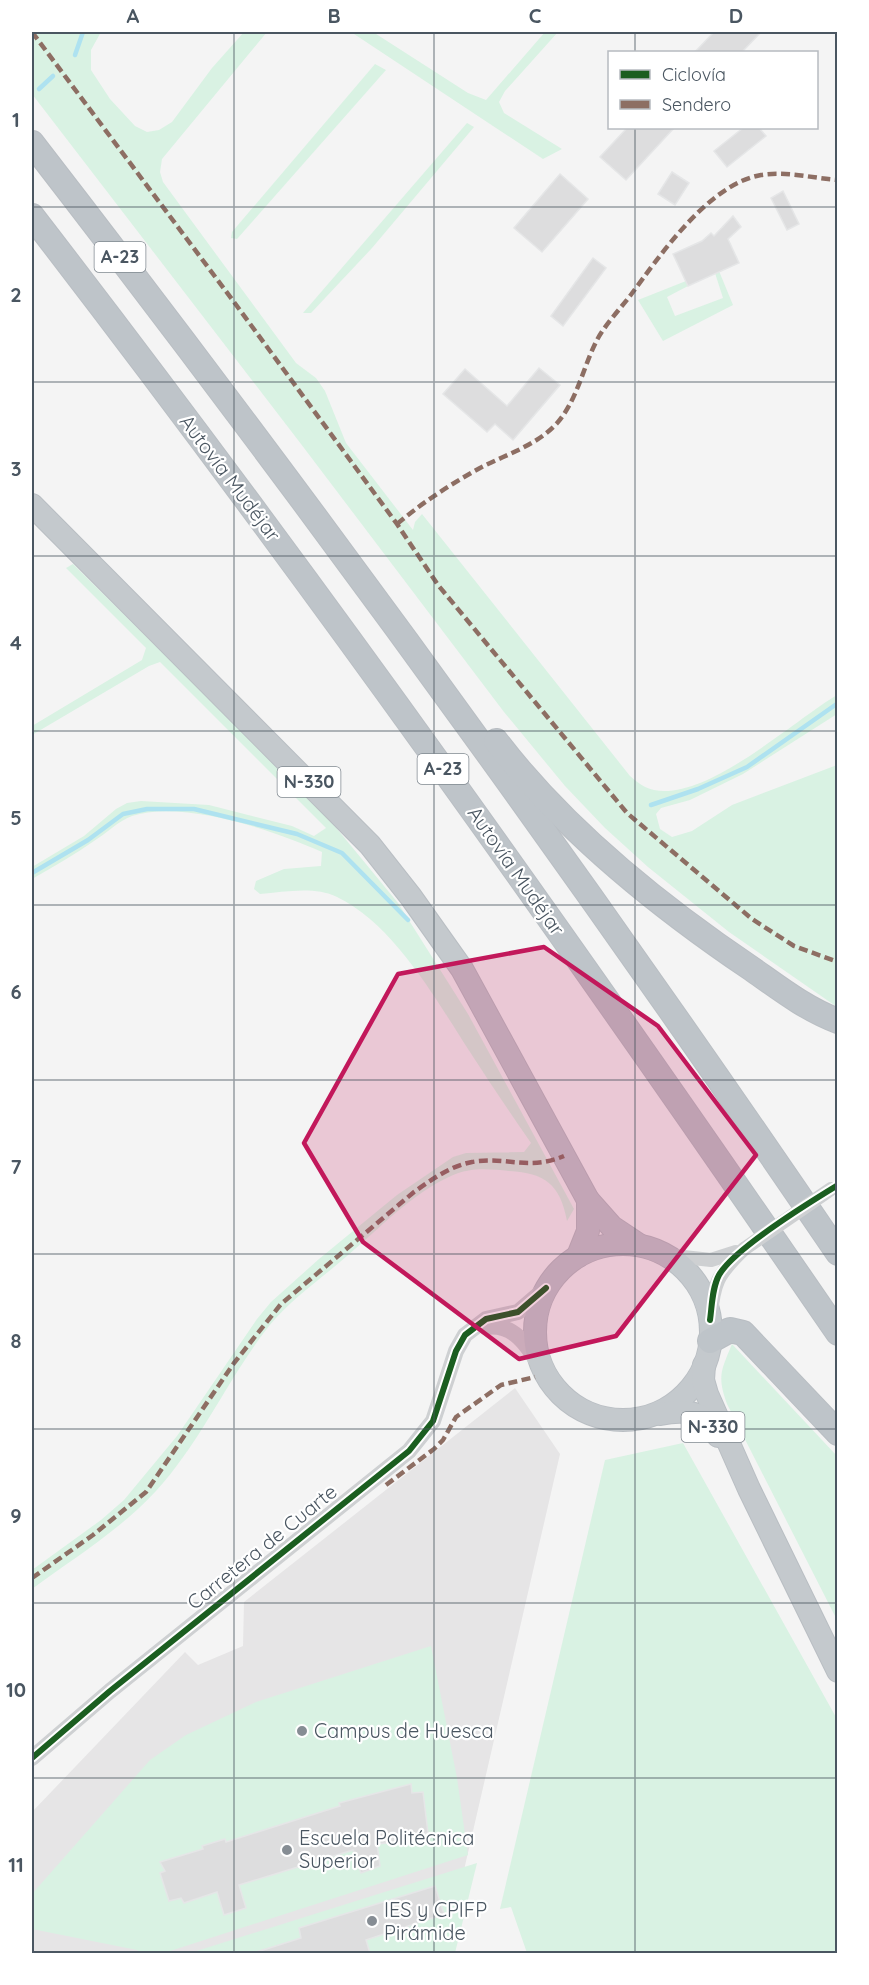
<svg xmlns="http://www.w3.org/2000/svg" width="869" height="1985" viewBox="0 0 869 1985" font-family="Quicksand,sans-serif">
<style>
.education{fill:#e6e5e6}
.green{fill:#d9f2e3}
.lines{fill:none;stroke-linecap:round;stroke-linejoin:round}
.stream{stroke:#aee2f0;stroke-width:4.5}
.building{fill:#ddddde;stroke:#e5e6e7;stroke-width:1.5}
.trunk-casing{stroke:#b9bec3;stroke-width:24}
.motorway-casing{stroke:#b9bec3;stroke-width:26}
.minor{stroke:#ced0d2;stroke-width:14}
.tertiary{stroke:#ced0d2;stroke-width:16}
.trunk{stroke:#c4c9cd;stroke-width:22}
.motorway{stroke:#bec4c9;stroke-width:24}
.minor-bridge{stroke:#ced0d2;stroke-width:14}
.quiet{stroke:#8d6e63;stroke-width:4.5;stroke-dasharray:9 4.5;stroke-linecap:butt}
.cycleway-casing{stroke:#fff;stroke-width:10}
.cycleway{stroke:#1b5e20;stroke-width:6}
.marked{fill:#c2185b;fill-opacity:0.2;stroke:#c2185b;stroke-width:4.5;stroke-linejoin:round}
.grid{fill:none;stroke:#4a5661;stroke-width:1.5;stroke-opacity:0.55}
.poi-dot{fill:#868d94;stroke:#fff;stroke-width:2}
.labels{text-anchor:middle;stroke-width:4.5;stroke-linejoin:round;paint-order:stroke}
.shield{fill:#fff;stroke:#808990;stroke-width:1.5}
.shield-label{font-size:18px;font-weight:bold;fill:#4a5661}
.street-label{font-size:20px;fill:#4a5661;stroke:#fff}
.poi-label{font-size:20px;fill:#4a5661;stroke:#fff;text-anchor:start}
.neatline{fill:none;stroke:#4a5661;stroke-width:2}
.grid-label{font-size:20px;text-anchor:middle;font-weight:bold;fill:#4a5661}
</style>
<rect width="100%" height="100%" fill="#f4f4f4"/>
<!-- education -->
<polygon class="education" points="515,1388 560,1454 446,1948 424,1954 32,1953 32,1812 185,1652 198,1665 243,1646 244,1602"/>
<!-- green -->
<g class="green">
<path d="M32,32H101L91,50V70L110,99L135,126L147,132L159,130L172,122L212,68L244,32H267L162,159L160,172L163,182L296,363L316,378L325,391L346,443L413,530L415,522L422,514L630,776C637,782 644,788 654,790C707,801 793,721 837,695V714L743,774L690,800L661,808L656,814L660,829L672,837L692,831L732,805L837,765V1007L729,932L648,867L605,828L565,786L504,712L301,444L32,94Z"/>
<polygon points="351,32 373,32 468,93 486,100 545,32 558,32 505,91 499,102 504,113 562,149 543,159"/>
<polygon points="375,64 386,70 237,239 231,238 232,232"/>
<polygon points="467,123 474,127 372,248 311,313 303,313"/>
<polygon points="719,271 733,305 663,341 638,300 686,281 688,286 667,297 675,316 723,298 715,273"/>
<path d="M73,564L324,813L398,903L468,1014L574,1209L567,1221C560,1184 545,1173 509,1171C489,1169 470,1167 451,1176C412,1193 379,1229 347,1256C321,1279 291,1299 269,1326C228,1378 201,1442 156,1491C120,1530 74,1558 32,1589V1570L101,1520L124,1500L177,1436L257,1319L271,1302L319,1259L397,1195L453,1157L466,1153L524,1152L531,1143C510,1113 490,1083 470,1052C436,1000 395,925 337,897C314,886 285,892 260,894L254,889L256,881L284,869L321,866L322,852C276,831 182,799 132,816C118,821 107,833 94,841C74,855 53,867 32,879V867L84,836L116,809L127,803L141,801L209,805L292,826L314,836L326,828L160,662L149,666L32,735V726L142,660L146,648L66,568Z"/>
<path d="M732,1344L837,1456L838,1615L835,1616L727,1404C717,1376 721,1371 732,1344Z"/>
<polygon points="683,1443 837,1719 837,1953 527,1953 511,1907 500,1909 605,1460"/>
<polygon points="431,1646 457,1778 468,1855 164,1953 141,1953 137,1950 32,1929 32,1894 150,1760 186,1735 256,1702"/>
<polygon points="477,1863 455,1953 370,1953 366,1940 444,1915 435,1886 299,1928 301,1938 250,1953 187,1954"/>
</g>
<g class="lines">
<!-- stream -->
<g class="stream">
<polyline points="75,55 83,32"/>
<polyline points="39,89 53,76"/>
<polyline points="651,805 698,789 747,767 838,703"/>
<polyline points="32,873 88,840 123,814 147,809 194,809 297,834 342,853 408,920"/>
</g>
</g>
<!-- building -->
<g class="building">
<polygon points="714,32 761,32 742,52 695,52"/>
<polygon points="627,128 674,128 626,180 600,157"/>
<polygon points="743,128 759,128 766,136 727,167 714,151"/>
<polygon points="672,172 689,183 675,205 658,194"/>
<polygon points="560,174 588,199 542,252 514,228"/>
<polygon points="783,191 799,224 787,230 771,198"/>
<polygon points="733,216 741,227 728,239 739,263 688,286 673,254 702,241 711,233 714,236"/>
<polygon points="593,258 606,268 563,326 551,316"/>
<polygon points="539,368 560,385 513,440 495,424 487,432 443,394 465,369 507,406"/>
<polygon points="411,1784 412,1793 423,1792 428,1833 416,1834 417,1840 377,1844 380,1866 361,1873 353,1850 272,1875 239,1885 246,1908 224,1915 217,1892 184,1903 181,1898 169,1901 160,1873 165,1871 160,1862 203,1849 202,1846 225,1839 226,1842 340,1806 339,1803"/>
<polygon points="435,1886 444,1914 366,1940 370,1953 260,1953 260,1951 301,1938 299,1928"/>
</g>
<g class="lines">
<!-- trunk casing -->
<g class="trunk-casing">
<g id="trunk">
<polyline points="32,505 370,845 411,897 462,969 588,1200 612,1227 639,1245"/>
<circle cx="623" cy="1332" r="88"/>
<polyline points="578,1256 588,1231 588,1200"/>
<polyline points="704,1365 703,1380 707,1394 749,1489 838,1671"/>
<path d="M660,1414C686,1409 704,1411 718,1436"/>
</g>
</g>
<!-- motorway casing -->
<g class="motorway-casing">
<g id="motorway">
<path d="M32,143C311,504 581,875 838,1253"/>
<path d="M32,216C312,579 578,954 838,1333"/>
<path d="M496,741C563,829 660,907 752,969C779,988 806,1009 838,1021"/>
<polyline points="710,1341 730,1330 743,1333 838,1433"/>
</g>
</g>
<!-- minor -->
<g class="minor">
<polyline points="665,1255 711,1260 736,1252"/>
<path d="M710,1320C715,1282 715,1277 744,1249"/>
</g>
<!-- tertiary -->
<g class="tertiary">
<path d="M486,1327C520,1322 533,1357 550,1381"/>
<polyline points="32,1758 110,1691 409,1451 433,1421 456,1351 465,1335 486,1319 518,1312 546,1288"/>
</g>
<!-- trunk -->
<use href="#trunk" class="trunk"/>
<!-- motorway -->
<use href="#motorway" class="motorway"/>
<!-- minor-bridge -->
<polyline class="minor-bridge" points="744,1249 831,1189"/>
<!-- quiet -->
<g class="quiet">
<polyline points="32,32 234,302 397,524 438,585 627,813 752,919 794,946 838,962"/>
<path d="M397,524C423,502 451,484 480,468C507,454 538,445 558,422C578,398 583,367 597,340C605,325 619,310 630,296C659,257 708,184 761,175C786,171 812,178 838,180"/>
<polyline points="386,1485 434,1449 443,1440 456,1417 501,1385 535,1377"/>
<path d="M32,1578L93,1535L146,1492L234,1363L281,1304L414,1192C431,1180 450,1166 472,1162C506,1156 529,1171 564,1156"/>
</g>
<!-- cycleway casing -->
<g class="cycleway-casing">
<g id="cycleway">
<path d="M710,1320C712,1306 712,1288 719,1275C734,1249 810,1202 838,1185"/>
<polyline points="32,1758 110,1691 409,1451 433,1421 456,1351 465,1335 486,1319 518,1312 546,1288"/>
</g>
</g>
<!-- cycleway -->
<use href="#cycleway" class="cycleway"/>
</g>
<!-- marked area -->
<path class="marked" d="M544,947L658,1026L756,1155L616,1336L519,1359L363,1242L304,1143L398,974Z"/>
<!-- grid -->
<path class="grid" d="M234,32V1954M434,32V1954M635,32V52M635,128V1954M32,207H838M32,382H838M32,556H838M32,731H838M32,905H838M32,1080H838M32,1254H838M32,1429H838M32,1603H838M32,1778H838"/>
<!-- markers -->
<g class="poi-dot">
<circle cx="302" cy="1731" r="6"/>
<circle cx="287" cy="1850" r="6"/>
<circle cx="372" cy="1921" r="6"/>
</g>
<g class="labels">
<!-- shield labels -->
<g class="shield">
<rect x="94.5" y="242" width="51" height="30" rx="4.5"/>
<rect x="417.5" y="754" width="51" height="30" rx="4.5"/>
<rect x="277.5" y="767" width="63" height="30" rx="4.5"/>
<rect x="681.5" y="1412" width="63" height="30" rx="4.5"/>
</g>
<g class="shield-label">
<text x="120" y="263">A-23</text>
<text x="443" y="775">A-23</text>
<text x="309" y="788">N-330</text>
<text x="713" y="1433">N-330</text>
</g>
<!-- street labels -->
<g class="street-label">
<text transform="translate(230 478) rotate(53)" y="7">Autovía Mudéjar</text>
<text transform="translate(516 871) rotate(55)" y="7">Autovía Mudéjar</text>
<text transform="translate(262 1547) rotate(-39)" y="7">Carretera de Cuarte</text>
</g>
<!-- poi labels -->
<g class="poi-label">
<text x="314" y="1738">Campus de Huesca</text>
<text x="299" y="1845">Escuela Politécnica<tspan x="299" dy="23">Superior</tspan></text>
<text x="384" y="1917">IES y CPIFP<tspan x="384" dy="23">Pirámide</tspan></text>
</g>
</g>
<!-- border -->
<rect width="869" height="1985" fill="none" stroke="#ffffff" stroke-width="66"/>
<!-- legend -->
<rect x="608" y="51" width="210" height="78" fill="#ffffff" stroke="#b7bbc0" stroke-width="1.5"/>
<rect x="620" y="70" width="30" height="9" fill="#1b5e20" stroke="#b7bbc0" stroke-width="1.5"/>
<text x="662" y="81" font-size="18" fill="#4a5661">Ciclovía</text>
<rect x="620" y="100" width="30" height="9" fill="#8d6e63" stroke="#b7bbc0" stroke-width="1.5"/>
<text x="662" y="111" font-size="18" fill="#4a5661">Sendero</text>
<rect x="33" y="33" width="803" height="1919" class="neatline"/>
<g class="grid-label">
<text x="133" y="23">A</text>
<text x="334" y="23">B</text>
<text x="535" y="23">C</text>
<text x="736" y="23">D</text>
<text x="16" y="127">1</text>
<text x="16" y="302">2</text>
<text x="16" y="476">3</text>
<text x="16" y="650">4</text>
<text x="16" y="825">5</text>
<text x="16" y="999">6</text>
<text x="16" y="1174">7</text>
<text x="16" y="1348">8</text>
<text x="16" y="1523">9</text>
<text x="16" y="1697">10</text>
<text x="16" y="1872">11</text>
</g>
</svg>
